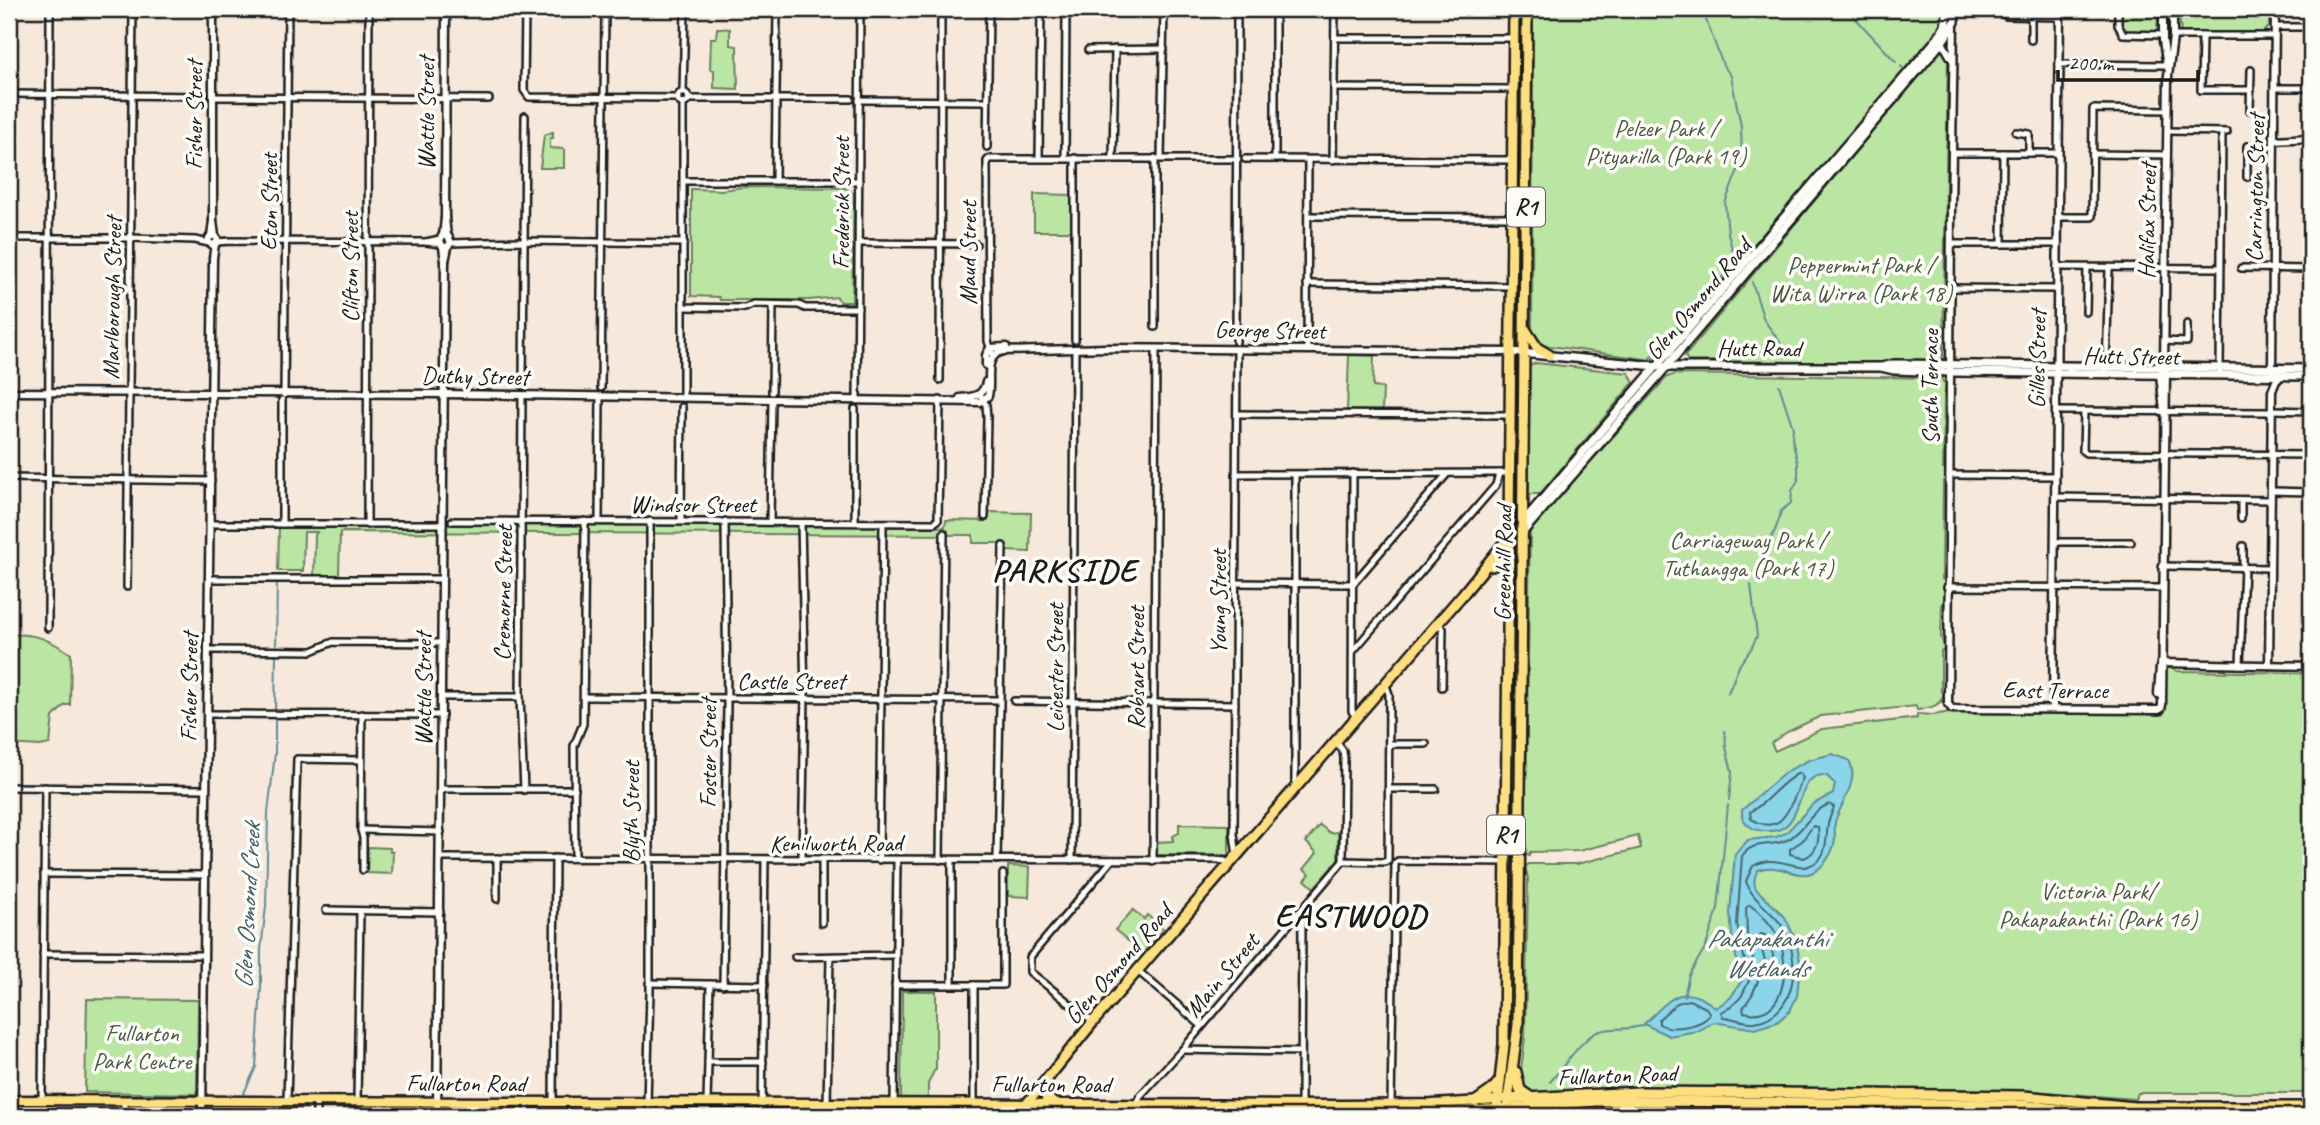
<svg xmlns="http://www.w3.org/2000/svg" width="2320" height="1125" viewBox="0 0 2320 1125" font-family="Caveat,sans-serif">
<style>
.green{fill:#bae5a3;stroke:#6b8060;stroke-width:2}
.water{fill:#8ad5ea;stroke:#5e8b98;stroke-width:2}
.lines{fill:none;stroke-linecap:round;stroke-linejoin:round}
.shore{stroke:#48666e;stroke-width:2}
.stream{stroke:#5e8b98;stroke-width:2}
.minor-casing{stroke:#1c1c1c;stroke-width:10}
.tertiary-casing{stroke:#1c1c1c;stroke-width:11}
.secondary-casing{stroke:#1c1c1c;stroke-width:12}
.primary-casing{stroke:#1c1c1c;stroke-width:13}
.trunk-casing{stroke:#1c1c1c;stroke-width:14}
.minor{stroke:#fdfcf7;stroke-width:5}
.tertiary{stroke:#fdfcf7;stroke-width:6}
.secondary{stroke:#fdfcf7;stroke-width:7}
.primary{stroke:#fedf80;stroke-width:8}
.trunk{stroke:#fedf80;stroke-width:9}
.labels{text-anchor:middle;stroke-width:7;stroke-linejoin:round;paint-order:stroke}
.shield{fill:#fdfcf7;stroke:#605f5e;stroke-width:2}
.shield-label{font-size:23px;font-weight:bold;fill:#1c1c1c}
.street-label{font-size:24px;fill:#1c1c1c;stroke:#fdfcf7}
.park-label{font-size:24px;fill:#4b5844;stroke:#fdfcf7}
.water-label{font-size:26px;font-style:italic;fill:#425d64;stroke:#fdfcf7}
.district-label{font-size:32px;font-weight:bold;letter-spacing:2px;fill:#1c1c1c;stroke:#fdfcf7}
</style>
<rect width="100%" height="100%" fill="#f6e8da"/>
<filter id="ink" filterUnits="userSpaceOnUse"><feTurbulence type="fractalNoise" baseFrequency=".0143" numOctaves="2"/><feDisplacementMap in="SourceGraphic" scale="14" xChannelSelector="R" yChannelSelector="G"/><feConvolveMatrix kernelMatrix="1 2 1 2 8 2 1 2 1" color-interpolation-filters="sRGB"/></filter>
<g filter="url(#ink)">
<!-- green -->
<g class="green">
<polygon points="1533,9 1944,9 1943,22 1936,37 1652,360 1543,345 1532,330"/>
<polygon points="2121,9 2158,9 2152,10 2158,11 2157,33 2125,33 2120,28"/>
<polygon points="2178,9 2269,9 2269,27 2261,33 2181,32"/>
<polygon points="717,28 730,29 730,45 737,46 738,89 714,88 714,70 710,69 711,38 716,38"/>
<polygon points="1942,48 1948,51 1943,360 1940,363 1688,361 1685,356"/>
<polygon points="553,132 553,138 550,138 550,148 564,149 564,168 540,168 544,135"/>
<polygon points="744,187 845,188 854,194 852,302 840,302 837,297 809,300 720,300 719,297 691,296 691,189 722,190"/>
<polygon points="1034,194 1072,195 1072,231 1034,231"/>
<polygon points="1349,355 1374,356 1373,387 1383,388 1382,411 1347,410"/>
<polygon points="1536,363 1629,373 1634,382 1540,494 1529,494 1529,366"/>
<path d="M1676,374L1942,378L1943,382L1948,383L1944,395L1943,469H1947V480L1943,481L1942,579H1945V598L1942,604L1941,637L1945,650L1941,651V691L1944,692C1942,707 1930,708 1917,710L1916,706L1821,716L1787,732L1771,743L1775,751L1822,729L1917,718V714L1933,715L1956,711L2149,713L2150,715H2163L2165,669L2173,667L2176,671L2311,673V1093H2138L2135,1099L2030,1091L1639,1088L1531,1094L1524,1091L1520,1079L1525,1037L1528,878L1525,867L1529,864H1577L1641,848L1638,836L1579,851L1530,852L1529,856L1525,854L1530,529L1667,377Z"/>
<polygon points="988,512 1031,513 1030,552 1006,551 1005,543 973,543 973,535 340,532 339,575 314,576 315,535 317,532 304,532 303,571 278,571 279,527 603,523 945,527 946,520 988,521"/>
<path d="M9,635C33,632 51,640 71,654L70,705H65L53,717L50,744L40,746L9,744Z"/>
<polygon points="1179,824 1229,825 1229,855 1157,855 1157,842 1173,841 1173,836 1179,833"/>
<polygon points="1320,825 1330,833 1338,832 1338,860 1314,888 1305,880 1310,874 1304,869 1317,853 1306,842"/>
<polygon points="368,847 390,848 390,852 393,852 392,874 367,873"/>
<polygon points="1008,866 1030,867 1029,897 1008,896"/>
<polygon points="1133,910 1144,919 1147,915 1164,929 1143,953 1115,930"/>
<polygon points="902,991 936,991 936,1070 934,1071 928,1084 928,1098 901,1098"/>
<polygon points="87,999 198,1000 197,1094 85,1092"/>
</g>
<!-- water -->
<path class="water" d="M1832,754L1849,760C1860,781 1841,802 1835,822C1834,827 1835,832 1835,838C1834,852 1824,868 1811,873C1795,879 1780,862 1758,870C1754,876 1753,882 1756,889L1785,917L1796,940L1800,961L1799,976L1797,996L1790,1011L1777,1022L1755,1029L1714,1022L1698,1031L1669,1036L1644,1024C1670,999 1683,980 1716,1008L1731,997L1742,980L1733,944L1730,913L1735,854L1748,840L1776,837L1786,833L1813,804L1833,794L1835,784L1827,776C1820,774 1813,776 1808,783C1795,802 1798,834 1764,831C1753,830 1747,826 1742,817V810L1787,771L1809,760Z"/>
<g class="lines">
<!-- shore -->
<g class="shore">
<path d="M1799,773L1803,778C1792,798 1786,840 1751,819L1750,812C1769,802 1779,783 1799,773Z"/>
<path d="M1829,804L1834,807C1832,813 1829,818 1828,824C1825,843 1829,861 1805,867C1785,865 1772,855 1753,866L1746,881C1751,900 1772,910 1783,927C1801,958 1798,1015 1755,1022C1744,1023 1734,1018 1723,1017L1721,1012L1731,1007L1741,997L1749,981L1737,924L1742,856C1754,839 1770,848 1787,840C1804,832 1808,813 1829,804Z"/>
<path d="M1813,826L1818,827C1820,840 1817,853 1804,858L1790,854V849L1802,841Z"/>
<path d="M1750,905C1761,913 1773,926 1779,939C1790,965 1786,1023 1744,1012L1743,1008L1752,995L1758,981L1747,933L1746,908Z"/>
<path d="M1761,934L1765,935C1770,944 1777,959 1771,968L1767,967L1758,937Z"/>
<path d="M1689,1000L1706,1008L1710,1014C1702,1027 1671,1031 1659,1024V1019L1677,1003Z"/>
</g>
<!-- stream -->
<g class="stream">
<polyline points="1847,9 1896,62"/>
<polyline points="1901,66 1904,70"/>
<polyline points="1037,85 1038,65"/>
<polyline points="1036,149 1037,93"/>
<polyline points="1752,282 1764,320 1780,342 1782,353"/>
<polyline points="1650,358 1738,259 1732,249 1728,233 1725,203 1742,160 1741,126 1731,76 1723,65 1702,9"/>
<path d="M1756,568C1764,548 1778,531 1781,511L1791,503L1792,491L1798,480V464L1792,438L1793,428L1779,385"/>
<polyline points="276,648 277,582"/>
<polyline points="1728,693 1740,664 1751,649 1757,636 1751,585"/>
<polyline points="275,710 276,655"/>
<polyline points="1725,731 1726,747 1732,772 1729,800"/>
<polyline points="1684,996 1689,975 1706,946 1718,909 1728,805"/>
<path d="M1550,1082C1562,1069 1584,1035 1600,1031C1616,1027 1626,1031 1644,1025"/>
<polyline points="244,1093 256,1067 261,987 261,950 266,906 268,813 275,753 275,718"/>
<polyline points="242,1116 243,1104"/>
</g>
<!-- minor casing -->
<g class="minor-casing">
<g id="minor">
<polyline points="525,9 524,90 529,97 678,98"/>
<polyline points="2118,9 2118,25 2123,34 2163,35"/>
<polyline points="2006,16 2059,17"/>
<polyline points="2275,27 2311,27"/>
<polyline points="2173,36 2275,36"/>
<polyline points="2202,36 2201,90 2251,90"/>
<polyline points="1335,38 1514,38"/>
<polyline points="2031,40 2031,17"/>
<polyline points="1088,50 1164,49"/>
<polyline points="2059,64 2166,65"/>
<polyline points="1334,88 1513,89"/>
<polyline points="2275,88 2311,88"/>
<circle cx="683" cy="98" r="5.5"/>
<polyline points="683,93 685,9"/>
<polyline points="9,94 204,96"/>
<polyline points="213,97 489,99"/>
<polyline points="689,99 851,99"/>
<polyline points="859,100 984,101 987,103"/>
<polyline points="2250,110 2251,70"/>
<polyline points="2167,131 2227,132"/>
<polyline points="2016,132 2029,134 2029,153"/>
<polyline points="987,147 989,9"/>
<polyline points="1952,153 2058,153"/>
<polyline points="2093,154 2167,155"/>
<polyline points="1113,157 1115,49"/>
<polyline points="1039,158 1041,9"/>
<polyline points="1065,158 1066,9"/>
<polyline points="1075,158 1075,340"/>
<polyline points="1161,158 1164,9"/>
<polyline points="1245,159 1513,160"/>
<polyline points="1275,159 1275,9"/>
<polyline points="1333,160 1335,9"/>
<polyline points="2247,177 2247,146 2274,147"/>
<polyline points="684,181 859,181"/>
<polyline points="775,181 777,9"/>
<polyline points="1308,216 1512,217"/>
<polyline points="2058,217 2092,217 2093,109 2167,110"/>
<polyline points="9,238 130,238 195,240 209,243"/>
<polyline points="440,239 426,242 440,244"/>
<polyline points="217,242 230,241 426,242"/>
<polyline points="451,243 520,241 684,243"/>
<polyline points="859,243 976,244"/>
<polyline points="1951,244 2058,244"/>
<polyline points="2002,244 2003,153"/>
<polyline points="2057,267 2220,268"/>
<polyline points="2241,268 2311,269"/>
<polyline points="1307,284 1511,286"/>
<polyline points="1951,288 2057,289"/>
<polyline points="683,307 745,308 754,304 799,305 805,308 858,308"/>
<polyline points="2086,312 2087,268"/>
<polyline points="1155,327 1155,158"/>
<polyline points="2164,341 2187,342 2187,324"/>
<polyline points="1236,342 1237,9"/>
<polyline points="1307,350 1308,160"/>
<polyline points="993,356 988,341 987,161 989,159 1238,159"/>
<polyline points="2106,369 2109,268"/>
<polyline points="2220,371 2222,133"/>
<polyline points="940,380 941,9"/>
<polyline points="523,386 525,116"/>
<polyline points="601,388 605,9"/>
<polyline points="772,392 773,305"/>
<polyline points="980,394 986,405 987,417 985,517"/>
<polyline points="284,395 288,9"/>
<polyline points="522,396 520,697 524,790"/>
<polyline points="683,398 683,104"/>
<polyline points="857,398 860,9"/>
<polyline points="2273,410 2311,411"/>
<polyline points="2056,411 2272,412"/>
<polyline points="2084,411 2083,451 2086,453 2311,455"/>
<polyline points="1237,414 1510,415"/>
<polyline points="1353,473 1352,711 1356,717"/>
<polyline points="1236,474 1510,473"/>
<polyline points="1949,475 2056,476"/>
<polyline points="9,478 211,481"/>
<polyline points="2271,491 2311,492"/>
<polyline points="2055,497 2271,500"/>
<polyline points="2241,518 2241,500"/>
<polyline points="452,521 934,523 938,520 940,400"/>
<polyline points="599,521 600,397"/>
<polyline points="681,521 682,407"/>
<polyline points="770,522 772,399"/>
<polyline points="855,522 855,409"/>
<polyline points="801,523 805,695 802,860"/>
<polyline points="210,524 443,524"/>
<polyline points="282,524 282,400"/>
<polyline points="367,525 369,9"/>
<polyline points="2055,542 2131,542"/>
<polyline points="2162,566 2270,568"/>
<polyline points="2243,567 2243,546"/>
<polyline points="210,579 442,579"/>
<polyline points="1236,583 1353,584 1447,474"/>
<polyline points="127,587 133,9"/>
<polyline points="1947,587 2162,588"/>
<polyline points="1439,623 1443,629 1442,687"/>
<polyline points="48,628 50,9"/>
<polyline points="209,650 312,651 333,642 442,643"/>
<polyline points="1353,651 1496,485 1499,473"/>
<polyline points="2240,665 2244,567"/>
<polyline points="442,697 520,697"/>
<polyline points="584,697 999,700"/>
<polyline points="1014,701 1235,704"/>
<polyline points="207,714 442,715"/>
<polyline points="362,714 361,830 363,838 363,870"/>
<polyline points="1389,744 1426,744"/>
<polyline points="9,787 206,789"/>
<polyline points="441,789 575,789"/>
<polyline points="1295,789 1295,474"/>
<polyline points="1389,789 1436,789"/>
<polyline points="361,830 441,832"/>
<polyline points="1237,856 1234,834 1237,349"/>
<polyline points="441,858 1215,860 1225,861 1229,864"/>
<polyline points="575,858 574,746 583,724 585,521"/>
<polyline points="822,860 822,923"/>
<polyline points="879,860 883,524"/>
<polyline points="940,860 944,533"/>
<polyline points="952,860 952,985"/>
<polyline points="997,860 1003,546"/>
<polyline points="1072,860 1075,349"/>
<polyline points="1153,861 1156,349"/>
<polyline points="1343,861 1385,862 1388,860 1389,694 1385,683"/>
<polyline points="44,874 205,875"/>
<polyline points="497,899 497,858"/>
<polyline points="326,910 440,912"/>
<polyline points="1299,912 1302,920 1301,1104"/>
<polyline points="43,954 204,955"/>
<polyline points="795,957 895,955"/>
<polyline points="1138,971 1202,1026"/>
<polyline points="649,983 764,985"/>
<polyline points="723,985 727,704 725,521"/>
<polyline points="895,985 1003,985 1003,874"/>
<polyline points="1093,1022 1030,972 1030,957 1112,860"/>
<polyline points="1182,1050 1301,1052"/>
<polyline points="708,1062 763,1062"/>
<polyline points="42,1100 45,787"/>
<polyline points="287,1101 297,759 361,760"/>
<polyline points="1874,1101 1874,1116"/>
<polyline points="357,1102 360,911"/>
<polyline points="553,1103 555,858"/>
<polyline points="647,1103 650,992 650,521"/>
<polyline points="707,1103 710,984"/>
<polyline points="974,1103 974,985"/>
<polyline points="827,1104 830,957"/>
<polyline points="894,1104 897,860"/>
<polyline points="1391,1105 1395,863 1398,861 1506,862"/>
<polyline points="1136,1107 1140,1096 1182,1050 1343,861 1344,758 1343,751 1336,741"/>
<polyline points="1885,1109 1892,1112 2071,1115"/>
<polyline points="9,1116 9,1100"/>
<polyline points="124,1116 124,1101"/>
<polyline points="316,1116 316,1102"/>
<polyline points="528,1116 528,1102"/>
<polyline points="669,1116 669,1103"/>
<polyline points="762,1116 765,860"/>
<polyline points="852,1116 852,1104"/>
<polyline points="1585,1116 1585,1112 1855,1114 1860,1112"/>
</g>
</g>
<!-- tertiary casing -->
<g class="tertiary-casing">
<g id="tertiary">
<polyline points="2163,9 2163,41 2167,67"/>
<polyline points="1954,24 1951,212 1948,704 1952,709 2158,710"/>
<polyline points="1942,42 1952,59"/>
<polyline points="2274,140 2311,138"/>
<polyline points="445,218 446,9"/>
<polyline points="213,221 213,9"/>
<circle cx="213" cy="240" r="4.5"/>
<polyline points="211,236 213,221 215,236"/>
<polyline points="443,236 445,218 447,236"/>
<polyline points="443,247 447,247 451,243 448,236 442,236 440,241 443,247 445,261 448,247"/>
<polyline points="986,365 986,355 990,348 1006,347"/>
<polyline points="2272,368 2275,9"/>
<path d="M9,392L443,394L980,402L988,396C992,379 982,355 1004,351L1106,348L1511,352"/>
<path d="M960,398C972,397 983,397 986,382"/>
<polyline points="2164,411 2160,375 2164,367 2168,76 2173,37 2173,9"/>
<polyline points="2161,663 2311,666"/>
<polyline points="2269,665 2272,391 2276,381 2281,376"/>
<polyline points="2158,694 2160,667"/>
<polyline points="2053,709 2060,9"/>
<polyline points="2158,710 2161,709 2162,705 2166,372"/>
<polyline points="202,1116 213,258 215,244"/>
<polyline points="437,1116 445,261"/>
</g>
</g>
<!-- secondary casing -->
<g class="secondary-casing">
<g id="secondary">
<polyline points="1511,352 1666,367 1881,367 1894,370 1950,372 2311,376"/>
<polyline points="1882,367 1894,364 2311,369"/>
<polyline points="1523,522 1938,38 1945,26 1948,9"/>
<polyline points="1523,532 1661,373 1942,42 1955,22 1955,9"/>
</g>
</g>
<!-- primary casing -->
<g class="primary-casing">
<g id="primary">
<polyline points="9,1100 1346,1105 1432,1104 1498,1100"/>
<polyline points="964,1108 1441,1112 1497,1109"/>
</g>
</g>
<!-- trunk casing -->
<g class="trunk-casing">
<g id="trunk">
<polyline points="1514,9 1504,1045 1497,1109 1596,1101 1643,1101 2021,1105 2104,1114 2236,1116"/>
<polyline points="1525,329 1537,348 1549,355"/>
<polyline points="1492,566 1500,562 1509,567"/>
<polyline points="1516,1072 1520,1090 1530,1097"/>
<polyline points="1047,1080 1046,1097 1053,1103"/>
<polyline points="1505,1099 1639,1092 1781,1093 2024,1096 2134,1107 2311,1107"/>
<polyline points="1475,1102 1491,1091 1500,1081"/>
<polyline points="1507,1108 1518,1025 1527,9"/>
<polyline points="994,1110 1003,1116"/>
<polyline points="1017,1116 1093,1022 1463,594 1510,536"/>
</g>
</g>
<!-- minor -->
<use href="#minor" class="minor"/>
<!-- tertiary -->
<use href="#tertiary" class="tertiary"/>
<!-- secondary -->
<use href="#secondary" class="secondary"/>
<!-- primary -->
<use href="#primary" class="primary"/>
<!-- trunk -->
<use href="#trunk" class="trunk"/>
</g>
</g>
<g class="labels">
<!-- shield labels -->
<g class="shield">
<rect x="1507" y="187.5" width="38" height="39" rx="5"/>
<rect x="1487" y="815.5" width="38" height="39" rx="5"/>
</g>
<g class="shield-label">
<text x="1526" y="215">R1</text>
<text x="1506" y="843">R1</text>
</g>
<!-- street labels -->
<g class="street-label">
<text transform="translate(426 113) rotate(-90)" y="8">Wattle Street</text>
<text transform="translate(194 115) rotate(-90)" y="8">Fisher Street</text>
<text transform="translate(2255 188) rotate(-89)" y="8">Carrington Street</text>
<text transform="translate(269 202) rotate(-90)" y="8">Eton Street</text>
<text transform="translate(841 203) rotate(-90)" y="8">Frederick Street</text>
<text transform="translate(2147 221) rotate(-89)" y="8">Halifax Street</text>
<text transform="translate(968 253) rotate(-90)" y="8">Maud Street</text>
<text transform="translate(350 267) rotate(-90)" y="8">Clifton Street</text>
<text transform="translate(112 298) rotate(-89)" y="8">Marlborough Street</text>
<text transform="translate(1698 299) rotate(-50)" y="8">Glen Osmond Road</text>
<text transform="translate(1270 330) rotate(1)" y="8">George Street</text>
<text x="1759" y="356">Hutt Road</text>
<text transform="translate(2131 356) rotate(1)" y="8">Hutt Street</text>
<text transform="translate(2037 359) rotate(-89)" y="8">Gilles Street</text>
<text transform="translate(475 376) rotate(1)" y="8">Duthy Street</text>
<text transform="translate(1930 387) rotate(-90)" y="8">South Terrace</text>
<text x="693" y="512">Windsor Street</text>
<text transform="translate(1503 563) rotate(-89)" y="8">Greenhill Road</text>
<text transform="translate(503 593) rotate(-89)" y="8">Cremorne Street</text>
<text transform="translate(1218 602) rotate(-90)" y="8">Young Street</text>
<text transform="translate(1055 668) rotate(-90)" y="8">Leicester Street</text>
<text transform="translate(1136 668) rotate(-90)" y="8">Robsart Street</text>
<text x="791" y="689">Castle Street</text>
<text transform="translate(189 687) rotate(-89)" y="8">Fisher Street</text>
<text transform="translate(423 689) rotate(-90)" y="8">Wattle Street</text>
<text x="2055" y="698">East Terrace</text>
<text transform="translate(708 753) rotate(-90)" y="8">Foster Street</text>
<text transform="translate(631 812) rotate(-90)" y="8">Blyth Street</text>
<text x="836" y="851">Kenilworth Road</text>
<text transform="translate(1118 964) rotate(-49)" y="8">Glen Osmond Road</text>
<text transform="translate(1222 975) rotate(-50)" y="8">Main Street</text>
<text transform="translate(1617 1075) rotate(-2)" y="8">Fullarton Road</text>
<text x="466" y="1091">Fullarton Road</text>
<text x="1051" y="1092">Fullarton Road</text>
</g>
<!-- park labels -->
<g class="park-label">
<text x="1666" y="136">Pelzer Park /<tspan x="1666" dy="28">Pityarilla (Park 19)</tspan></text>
<text x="1861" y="273">Peppermint Park /<tspan x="1861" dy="28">Wita Wirra (Park 18)</tspan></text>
<text x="1748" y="548">Carriageway Park /<tspan x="1748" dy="28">Tuthangga (Park 17)</tspan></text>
<text x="2098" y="899">Victoria Park/<tspan x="2098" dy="28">Pakapakanthi (Park 16)</tspan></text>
<text x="142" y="1041">Fullarton<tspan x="142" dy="28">Park Centre</tspan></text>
</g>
<!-- water labels -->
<g class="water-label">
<text transform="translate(247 906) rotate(-87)" y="9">Glen Osmond Creek</text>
<text x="1767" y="947">Pakapakanthi<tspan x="1767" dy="30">Wetlands</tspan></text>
</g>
<!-- district labels -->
<g class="district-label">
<text x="1065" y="581">PARKSIDE</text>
<text x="1351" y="926">EASTWOOD</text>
</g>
</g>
<!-- margin -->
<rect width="2320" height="1125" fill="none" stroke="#fdfcf7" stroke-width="35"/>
<rect x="18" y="18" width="2285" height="1090" fill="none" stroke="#1c1c1c" stroke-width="2.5" filter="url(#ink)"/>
<!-- scale -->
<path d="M2058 70v10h140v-10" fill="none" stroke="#1c1c1c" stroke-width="3.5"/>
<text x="2068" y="70" font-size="21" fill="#1c1c1c" stroke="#fdfcf7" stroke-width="5" paint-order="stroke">200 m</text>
</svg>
